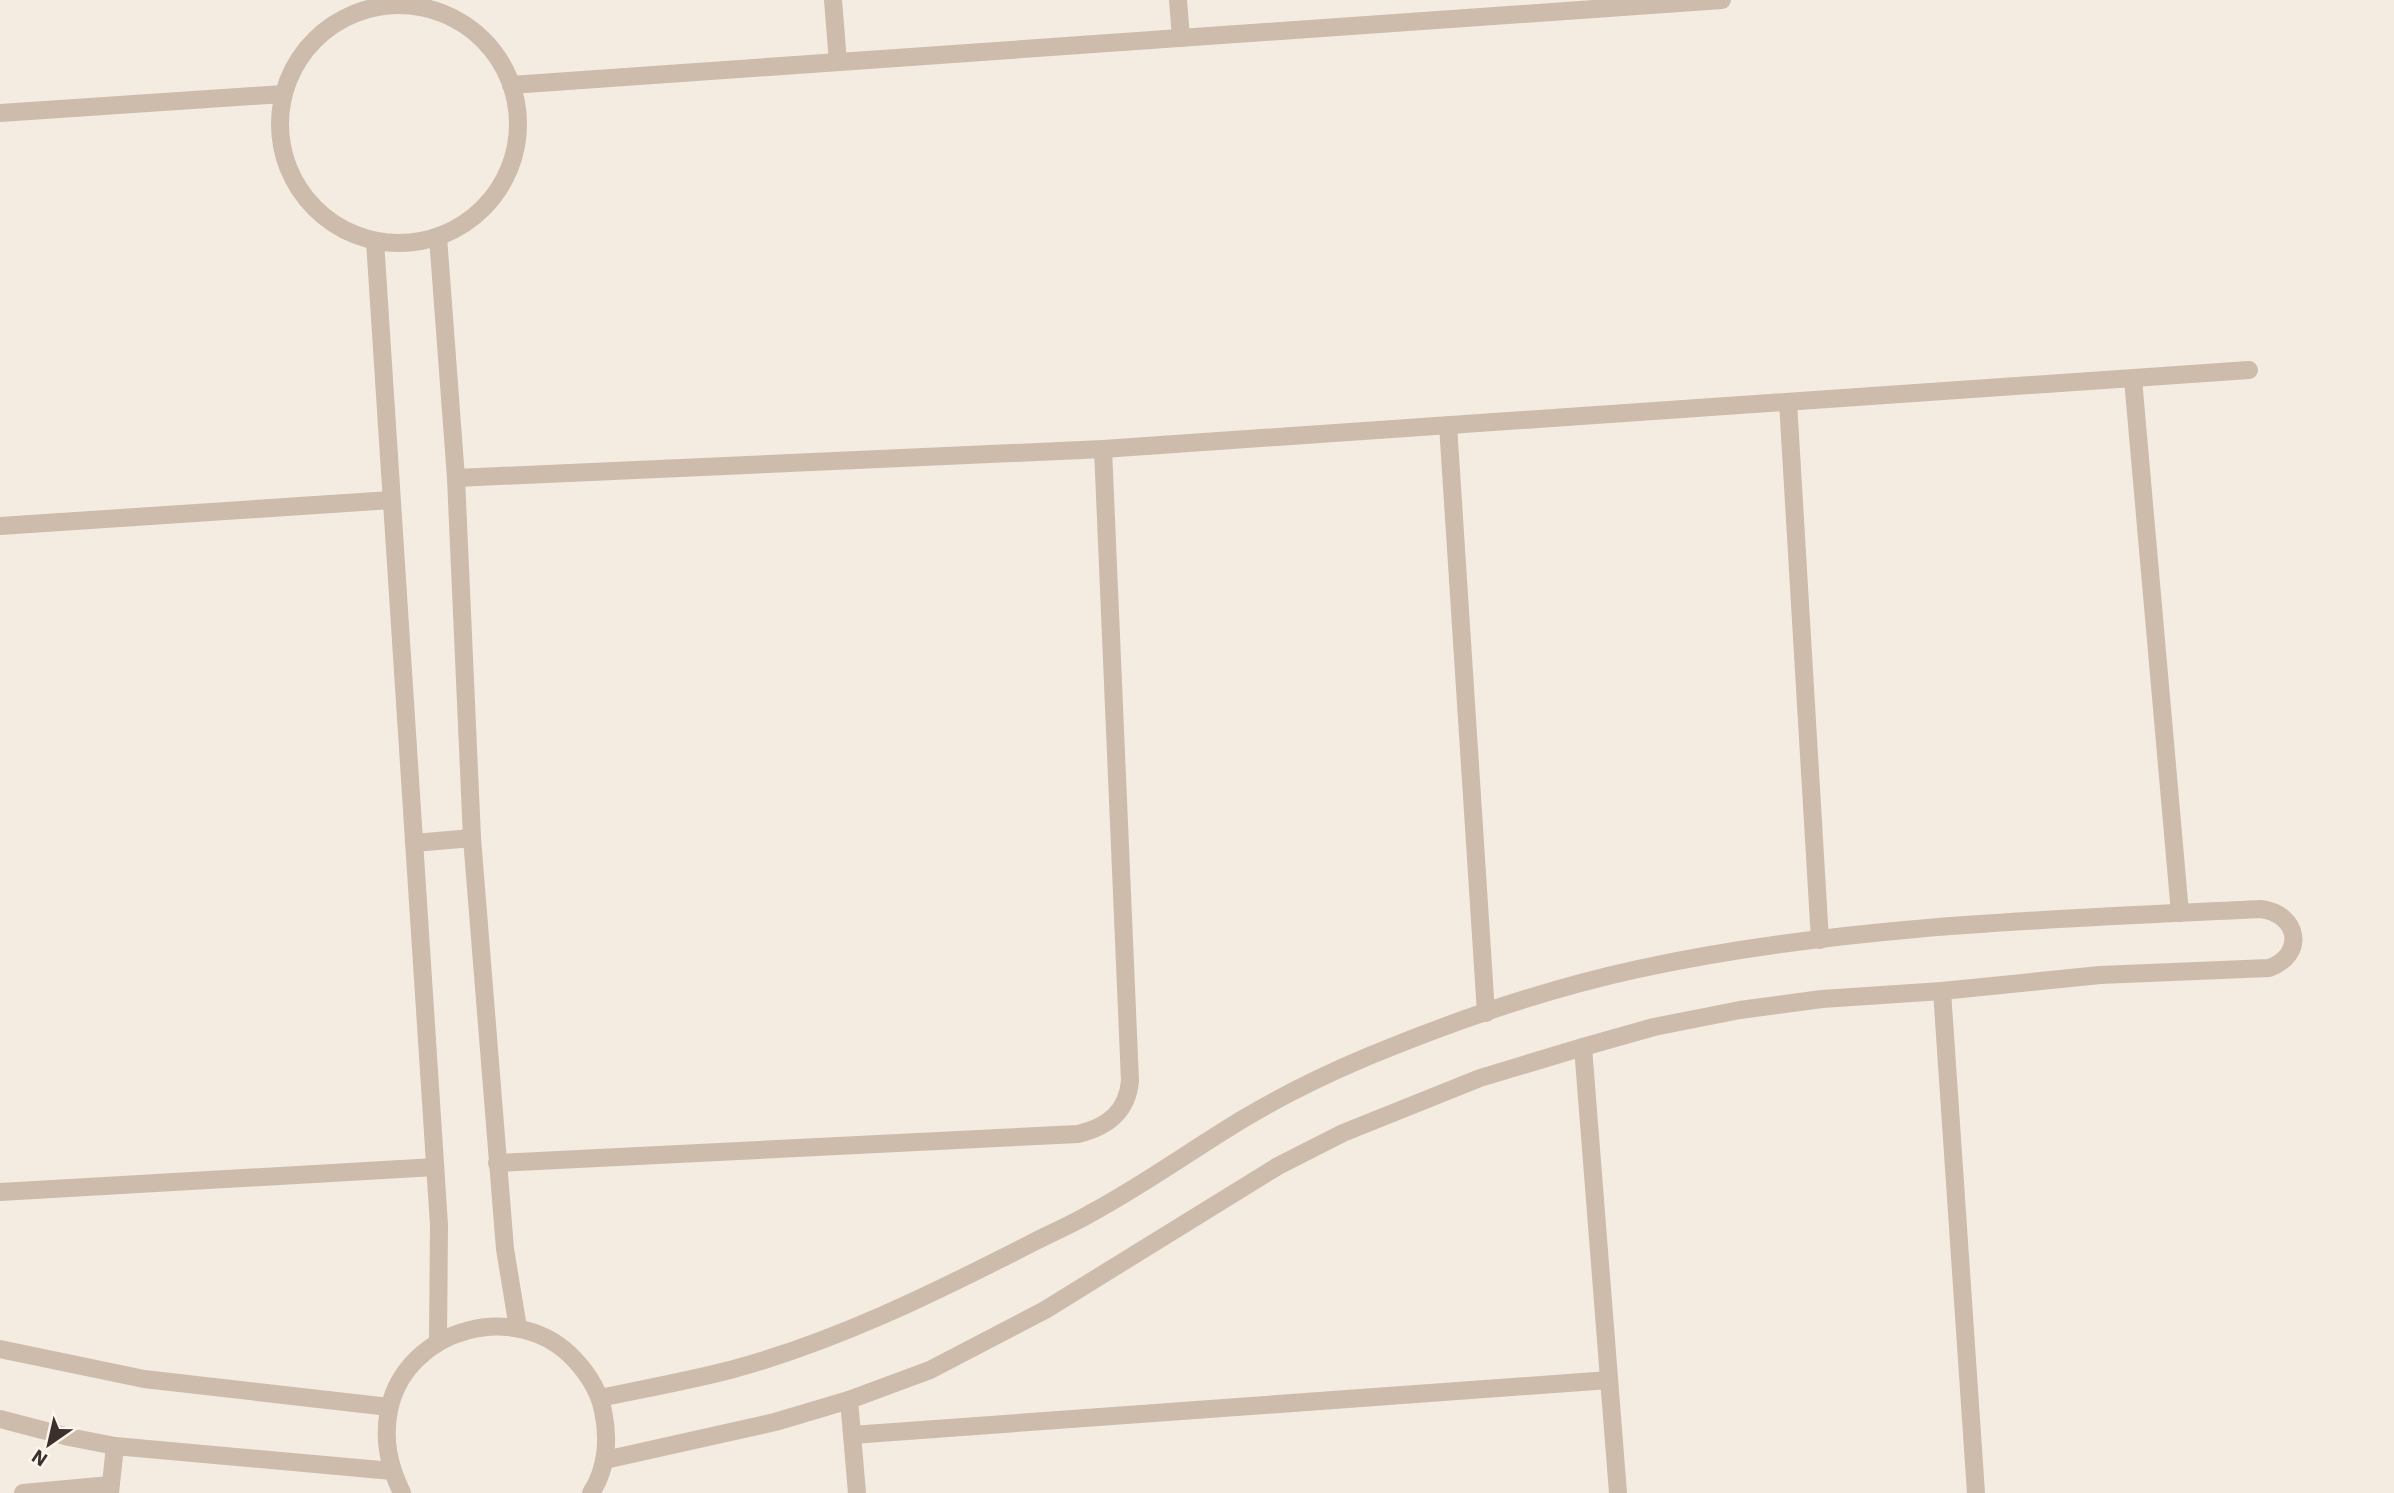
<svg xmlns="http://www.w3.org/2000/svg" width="2394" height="1493" viewBox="0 0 2394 1493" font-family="'IBM Plex Sans',sans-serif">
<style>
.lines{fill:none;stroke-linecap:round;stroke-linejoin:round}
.minor{stroke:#cdbbac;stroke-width:18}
</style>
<rect width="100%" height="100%" fill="#f4ebe1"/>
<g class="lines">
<!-- minor -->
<g class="minor">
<polyline points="833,0 838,62"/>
<polyline points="1178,0 1181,38"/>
<circle cx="399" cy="124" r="119"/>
<polyline points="511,85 1722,0"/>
<polyline points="0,113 283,94"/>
<polyline points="438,237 456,478 472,838 505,1249 518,1328"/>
<polyline points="375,241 439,1225 438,1342"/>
<polyline points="2133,379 2180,913"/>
<polyline points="1788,402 1820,940"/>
<polyline points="1448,425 1486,1013"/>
<polyline points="456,478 1103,449 2249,370"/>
<polyline points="0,526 391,500"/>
<polyline points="414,843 472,838"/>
<polyline points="1942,991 1976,1493"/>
<polyline points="1583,1047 1618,1493"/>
<path d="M497,1163L1078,1134C1108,1127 1127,1112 1130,1081L1103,449"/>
<polyline points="0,1192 435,1167"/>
<polyline points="0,1349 144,1379 389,1407"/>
<path d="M600,1398C643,1389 687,1381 730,1370C835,1342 934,1293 1030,1244C1051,1233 1073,1224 1093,1212C1145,1184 1193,1149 1243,1119C1283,1095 1326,1074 1369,1056C1456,1020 1546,989 1638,969C1840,925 2055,919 2261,909C2299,914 2306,955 2269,968L2100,975L1942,991L1822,999L1740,1010L1654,1027L1583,1047L1480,1078L1343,1133L1278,1166L1045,1310L930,1370L849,1400L775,1422L605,1460"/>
<polyline points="849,1400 857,1493"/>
<polyline points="0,1419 69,1437 115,1446 392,1471"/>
<polyline points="852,1435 1609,1380"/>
<polyline points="23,1493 110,1485"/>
<polyline points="110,1493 115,1446"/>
<path d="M402,1493C389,1466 383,1440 389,1410C406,1327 519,1298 575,1360C589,1375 599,1391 603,1411C609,1438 607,1469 591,1493"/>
</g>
</g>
<!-- north arrow -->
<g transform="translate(49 1444) rotate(214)" stroke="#fbf5ee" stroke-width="5" paint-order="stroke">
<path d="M0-5L12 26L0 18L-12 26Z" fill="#3b302b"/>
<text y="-10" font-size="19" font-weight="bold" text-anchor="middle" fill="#3b302b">N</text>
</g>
</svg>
